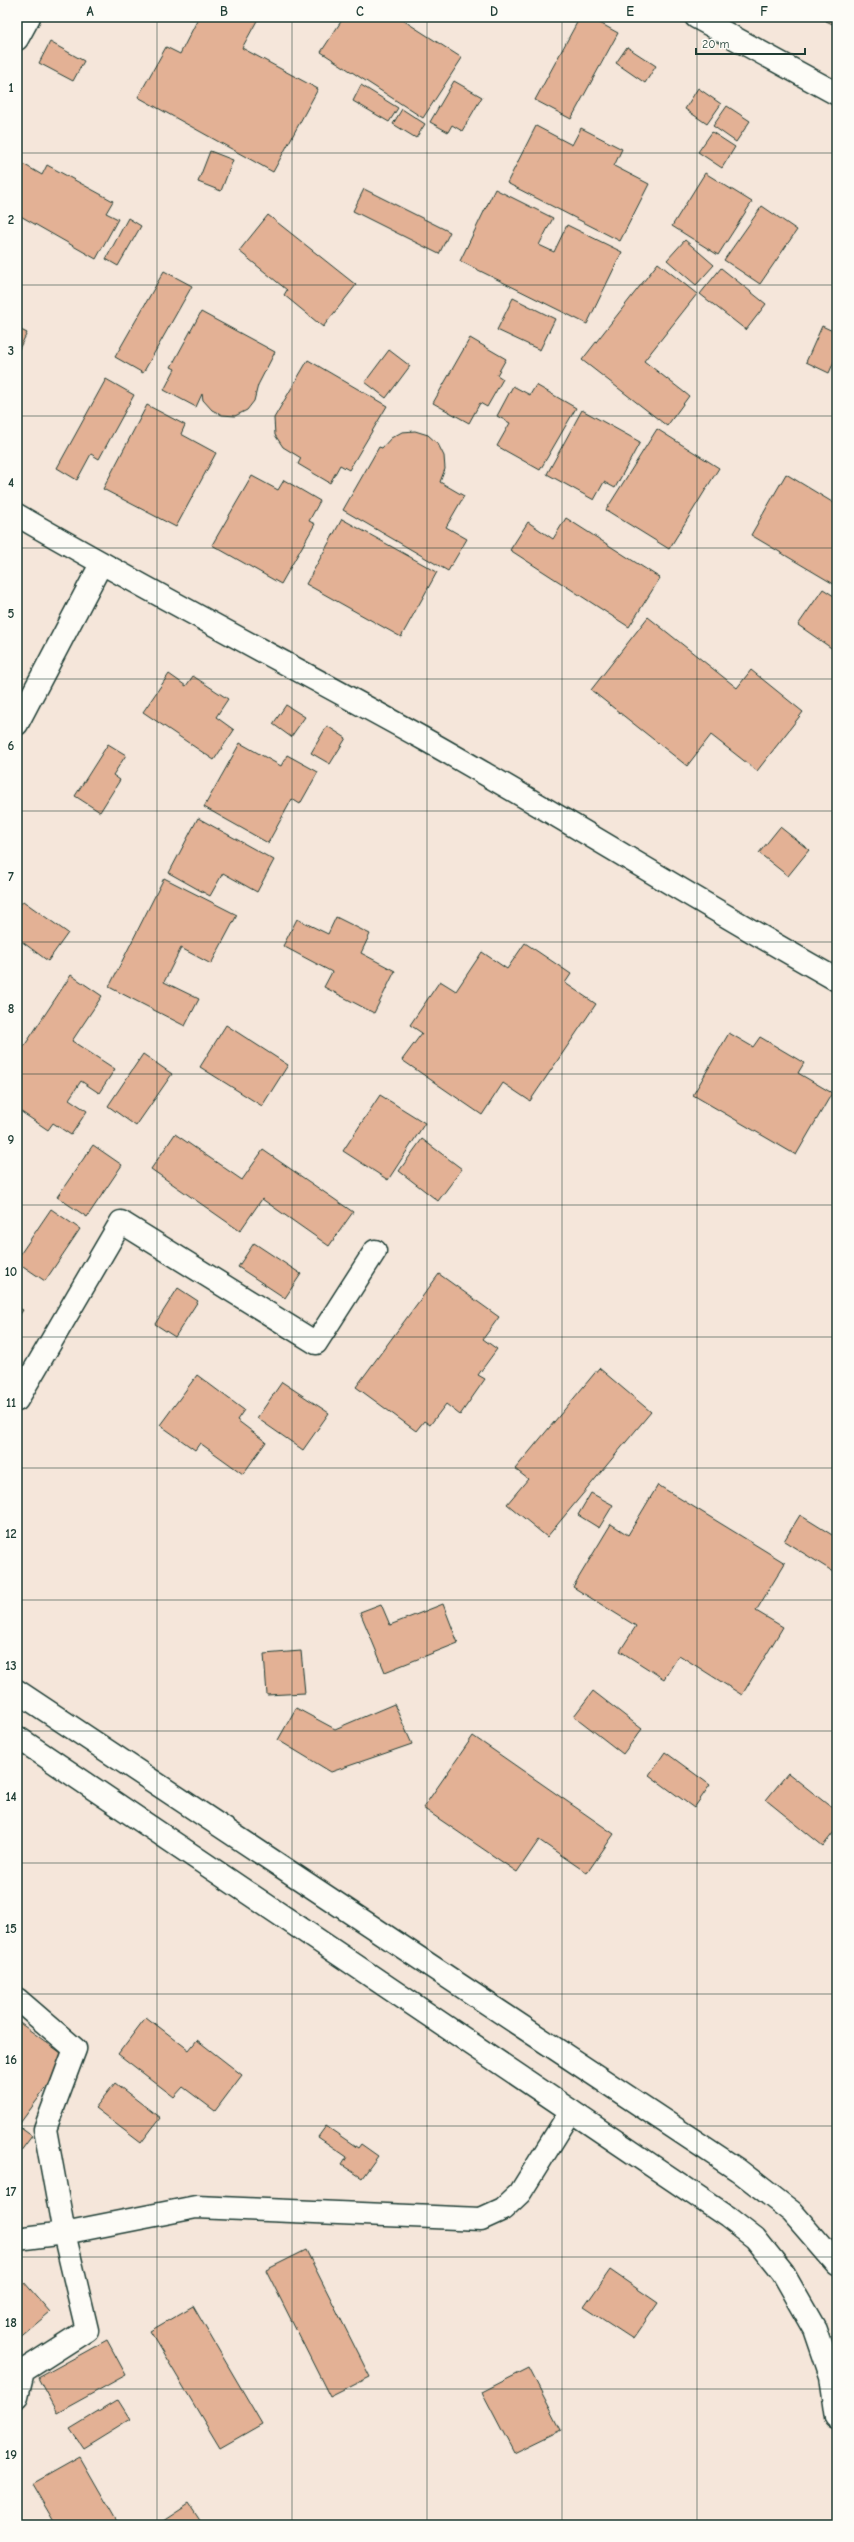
<svg xmlns="http://www.w3.org/2000/svg" width="854" height="2542" viewBox="0 0 854 2542" font-family="'Comic Neue',sans-serif">
<style>
.building{fill:#e3b195;stroke:#1f3d34}
.lines{fill:none;stroke-linecap:round;stroke-linejoin:round}
.street-casing{stroke:#1f3d34;stroke-width:25}
.secondary-casing{stroke:#1f3d34;stroke-width:25}
.street{stroke:#fdfcf7;stroke-width:22}
.secondary{stroke:#fdfcf7;stroke-width:22}
.grid{fill:none;stroke:#1f3d34;stroke-width:1;stroke-opacity:0.55}
.neatline{fill:none;stroke:#1f3d34;stroke-width:1.5}
.grid-label{font-size:13px;text-anchor:middle;font-weight:bold;fill:#1f3d34}
</style>
<rect width="100%" height="100%" fill="#f5e6da"/>
<filter id="ink" filterUnits="userSpaceOnUse"><feTurbulence type="fractalNoise" baseFrequency=".025" numOctaves="2"/><feDisplacementMap in="SourceGraphic" scale="8" xChannelSelector="R" yChannelSelector="G"/><feConvolveMatrix kernelMatrix="1 2 1 2 8 2 1 2 1" color-interpolation-filters="sRGB"/></filter>
<g filter="url(#ink)">
<!-- building -->
<g class="building">
<polygon points="199,17 259,17 242,48 318,89 273,172 138,97 166,47 180,54"/>
<polygon points="344,17 398,17 462,58 423,118 321,52"/>
<polygon points="580,17 589,17 618,33 571,119 535,100"/>
<polygon points="828,17 837,17 837,26 826,21"/>
<polygon points="50,42 84,61 73,81 39,63"/>
<polygon points="627,47 656,66 645,83 616,63"/>
<polygon points="454,81 482,97 462,131 452,125 448,132 430,122"/>
<polygon points="361,85 398,108 389,122 353,101"/>
<polygon points="698,88 721,104 707,124 685,109"/>
<polygon points="727,106 750,121 736,142 713,126"/>
<polygon points="402,109 425,124 416,138 393,124"/>
<polygon points="536,126 572,145 581,128 622,149 614,166 649,184 620,241 507,183"/>
<polygon points="712,132 735,147 722,168 698,152"/>
<polygon points="210,151 233,160 221,191 198,182"/>
<polygon points="18,161 42,175 47,165 113,201 106,213 118,219 96,259 17,214"/>
<polygon points="705,173 752,202 718,255 672,226"/>
<polygon points="364,189 450,232 439,254 353,211"/>
<polygon points="495,189 553,218 539,245 554,252 567,225 622,252 587,324 460,261"/>
<polygon points="762,206 797,230 760,284 724,260"/>
<polygon points="268,215 356,285 323,327 284,295 287,290 239,251"/>
<polygon points="128,218 141,226 118,266 106,259"/>
<polygon points="685,240 714,265 696,285 667,260"/>
<polygon points="658,263 697,294 644,361 689,396 667,426 582,360"/>
<polygon points="721,268 766,304 746,330 700,294"/>
<polygon points="164,271 192,286 143,373 115,357"/>
<polygon points="513,298 555,319 540,350 497,330"/>
<polygon points="201,312 275,352 258,385 254,401 247,410 235,416 222,415 212,410 203,400 202,394 196,407 164,390 175,369 171,367"/>
<polygon points="822,326 837,333 837,355 829,373 806,362"/>
<polygon points="17,328 27,333 17,353"/>
<polygon points="470,338 506,359 497,375 503,379 487,407 480,403 469,423 433,403"/>
<polygon points="389,350 410,366 386,398 365,382"/>
<polygon points="308,360 387,406 349,470 340,465 330,483 298,464 301,458 283,447 275,435 274,418"/>
<polygon points="106,379 134,395 99,459 91,454 77,480 57,468"/>
<polygon points="536,385 576,408 540,470 497,446 510,423 497,416 513,386 530,395"/>
<polygon points="147,405 185,425 181,434 216,453 176,527 103,489"/>
<polygon points="582,410 640,442 615,488 604,482 594,500 547,474"/>
<polygon points="657,429 719,468 669,549 606,510"/>
<polygon points="415,431 428,435 438,444 444,456 445,469 440,482 464,496 446,527 467,539 448,571 343,510 379,447 382,448 391,438 402,432"/>
<polygon points="786,474 837,505 837,586 751,535"/>
<polygon points="252,476 278,490 284,480 320,501 309,521 315,524 281,584 212,545"/>
<polygon points="566,518 660,578 629,627 510,550 528,522 553,539"/>
<polygon points="342,519 437,572 401,637 306,584"/>
<polygon points="823,589 837,598 837,652 798,625"/>
<polygon points="648,617 737,688 751,670 803,712 757,771 711,735 687,766 591,690"/>
<polygon points="169,674 186,686 193,676 228,699 216,717 234,730 214,760 143,712"/>
<polygon points="286,705 305,717 291,737 273,724"/>
<polygon points="327,726 346,738 330,764 311,753"/>
<polygon points="240,743 281,766 287,755 318,772 300,804 292,799 268,843 204,807"/>
<polygon points="108,744 126,755 113,775 120,780 100,812 75,796"/>
<polygon points="198,818 274,860 257,892 223,873 210,896 169,873"/>
<polygon points="780,827 809,850 788,876 759,853"/>
<polygon points="164,878 237,915 211,964 181,948 164,982 199,999 185,1026 109,987"/>
<polygon points="23,901 68,933 48,961 17,938 17,910"/>
<polygon points="336,917 370,934 361,953 395,971 374,1013 324,987 332,972 283,946 297,919 328,934"/>
<polygon points="525,943 571,974 565,983 596,1004 530,1101 503,1083 482,1115 402,1060 422,1033 410,1025 440,981 456,991 482,952 507,969"/>
<polygon points="71,975 102,996 72,1041 115,1069 99,1093 81,1081 69,1099 87,1111 71,1135 53,1123 48,1130 17,1109 17,1057"/>
<polygon points="226,1025 288,1065 262,1106 200,1067"/>
<polygon points="729,1033 753,1047 760,1037 804,1063 798,1073 832,1093 796,1155 693,1095"/>
<polygon points="143,1054 172,1074 136,1126 108,1106"/>
<polygon points="380,1095 425,1123 388,1180 343,1151"/>
<polygon points="175,1134 242,1180 263,1150 353,1212 329,1246 262,1199 240,1231 151,1169"/>
<polygon points="422,1139 462,1169 438,1201 399,1171"/>
<polygon points="93,1145 122,1165 87,1217 57,1197"/>
<polygon points="51,1209 80,1229 45,1281 17,1262 17,1259"/>
<polygon points="254,1243 301,1274 285,1298 238,1267"/>
<polygon points="439,1274 499,1317 483,1339 497,1349 478,1375 485,1379 460,1415 446,1404 430,1425 424,1421 416,1431 356,1387"/>
<polygon points="178,1288 198,1301 175,1337 155,1324"/>
<polygon points="17,1307 23,1310 17,1319"/>
<polygon points="599,1368 651,1412 547,1537 507,1504 528,1479 515,1469"/>
<polygon points="197,1375 244,1410 237,1420 266,1442 243,1474 200,1443 195,1450 160,1425"/>
<polygon points="282,1382 329,1413 303,1450 257,1418"/>
<polygon points="658,1485 785,1563 756,1611 783,1627 742,1695 679,1655 664,1679 620,1651 636,1626 573,1587 611,1524 628,1535"/>
<polygon points="591,1493 613,1505 599,1528 578,1515"/>
<polygon points="800,1515 837,1538 837,1574 784,1541"/>
<polygon points="381,1604 390,1625 443,1604 458,1643 385,1672 360,1612"/>
<polygon points="301,1651 305,1693 267,1695 264,1654"/>
<polygon points="593,1691 642,1729 623,1754 574,1716"/>
<polygon points="394,1704 412,1744 331,1772 278,1740 296,1708 335,1729"/>
<polygon points="473,1736 614,1834 587,1873 539,1840 517,1872 423,1808"/>
<polygon points="665,1752 710,1785 694,1808 649,1775"/>
<polygon points="788,1773 837,1812 837,1828 823,1846 766,1800"/>
<polygon points="146,2017 189,2050 197,2040 242,2075 215,2111 183,2087 174,2097 118,2054"/>
<polygon points="17,2021 68,2058 18,2126 32,2136 17,2156"/>
<polygon points="115,2083 160,2118 141,2143 95,2108"/>
<polygon points="326,2126 358,2148 361,2144 378,2156 362,2178 342,2165 347,2157 318,2137"/>
<polygon points="306,2250 370,2377 330,2397 266,2270"/>
<polygon points="610,2270 658,2303 633,2339 584,2307"/>
<polygon points="17,2274 50,2312 17,2340"/>
<polygon points="193,2306 262,2424 220,2448 150,2331"/>
<polygon points="107,2340 126,2375 57,2413 38,2378"/>
<polygon points="529,2368 561,2430 514,2453 482,2392"/>
<polygon points="118,2400 130,2419 83,2448 70,2429"/>
<polygon points="80,2457 119,2525 56,2525 32,2484"/>
<polygon points="189,2504 203,2525 157,2525"/>
</g>
<g class="lines">
<!-- street casing -->
<g class="street-casing">
<g id="street">
<polyline points="696,17 837,94"/>
<polyline points="17,39 29,17"/>
<path d="M17,515C151,593 289,664 424,739C563,817 698,902 837,980"/>
<polyline points="17,724 101,564"/>
<polyline points="17,1400 121,1222 316,1343 375,1251"/>
<polyline points="17,1999 75,2049 45,2129 64,2233 87,2330 23,2371 17,2396"/>
<polyline points="17,2239 64,2233 196,2207 481,2219 503,2209 520,2193 571,2111"/>
</g>
</g>
<!-- secondary casing -->
<g class="secondary-casing">
<g id="secondary">
<polyline points="17,1691 738,2170 792,2212 837,2264"/>
<polyline points="17,1737 728,2217 755,2238 783,2273 815,2329 831,2376 837,2418"/>
</g>
</g>
<!-- street -->
<use href="#street" class="street"/>
<!-- secondary -->
<use href="#secondary" class="secondary"/>
</g>
</g>
<!-- grid -->
<path class="grid" d="M157,17V2525M292,17V2525M427,17V2525M562,17V2525M697,17V2525M17,153H837M17,285H837M17,416H837M17,548H837M17,679H837M17,811H837M17,942H837M17,1074H837M17,1205H837M17,1337H837M17,1468H837M17,1600H837M17,1731H837M17,1863H837M17,1994H837M17,2126H837M17,2257H837M17,2389H837"/>
<!-- margin -->
<rect width="854" height="2542" fill="none" stroke="#fdfcf7" stroke-width="44"/>
<!-- scale -->
<path d="M696 48v6h109v-6" fill="none" stroke="#1f3d34" stroke-width="2"/>
<text x="702" y="48" font-size="12" fill="#1f3d34" stroke="#fdfcf7" stroke-width="3" paint-order="stroke">20 m</text>
<rect x="22" y="22" width="810" height="2498" class="neatline"/>
<g class="grid-label">
<text x="90" y="16">A</text>
<text x="224" y="16">B</text>
<text x="360" y="16">C</text>
<text x="494" y="16">D</text>
<text x="630" y="16">E</text>
<text x="764" y="16">F</text>
<text x="11" y="92">1</text>
<text x="11" y="224">2</text>
<text x="11" y="355">3</text>
<text x="11" y="487">4</text>
<text x="11" y="618">5</text>
<text x="11" y="750">6</text>
<text x="11" y="881">7</text>
<text x="11" y="1013">8</text>
<text x="11" y="1144">9</text>
<text x="11" y="1276">10</text>
<text x="11" y="1407">11</text>
<text x="11" y="1538">12</text>
<text x="11" y="1670">13</text>
<text x="11" y="1801">14</text>
<text x="11" y="1933">15</text>
<text x="11" y="2064">16</text>
<text x="11" y="2196">17</text>
<text x="11" y="2327">18</text>
<text x="11" y="2459">19</text>
</g>
</svg>
